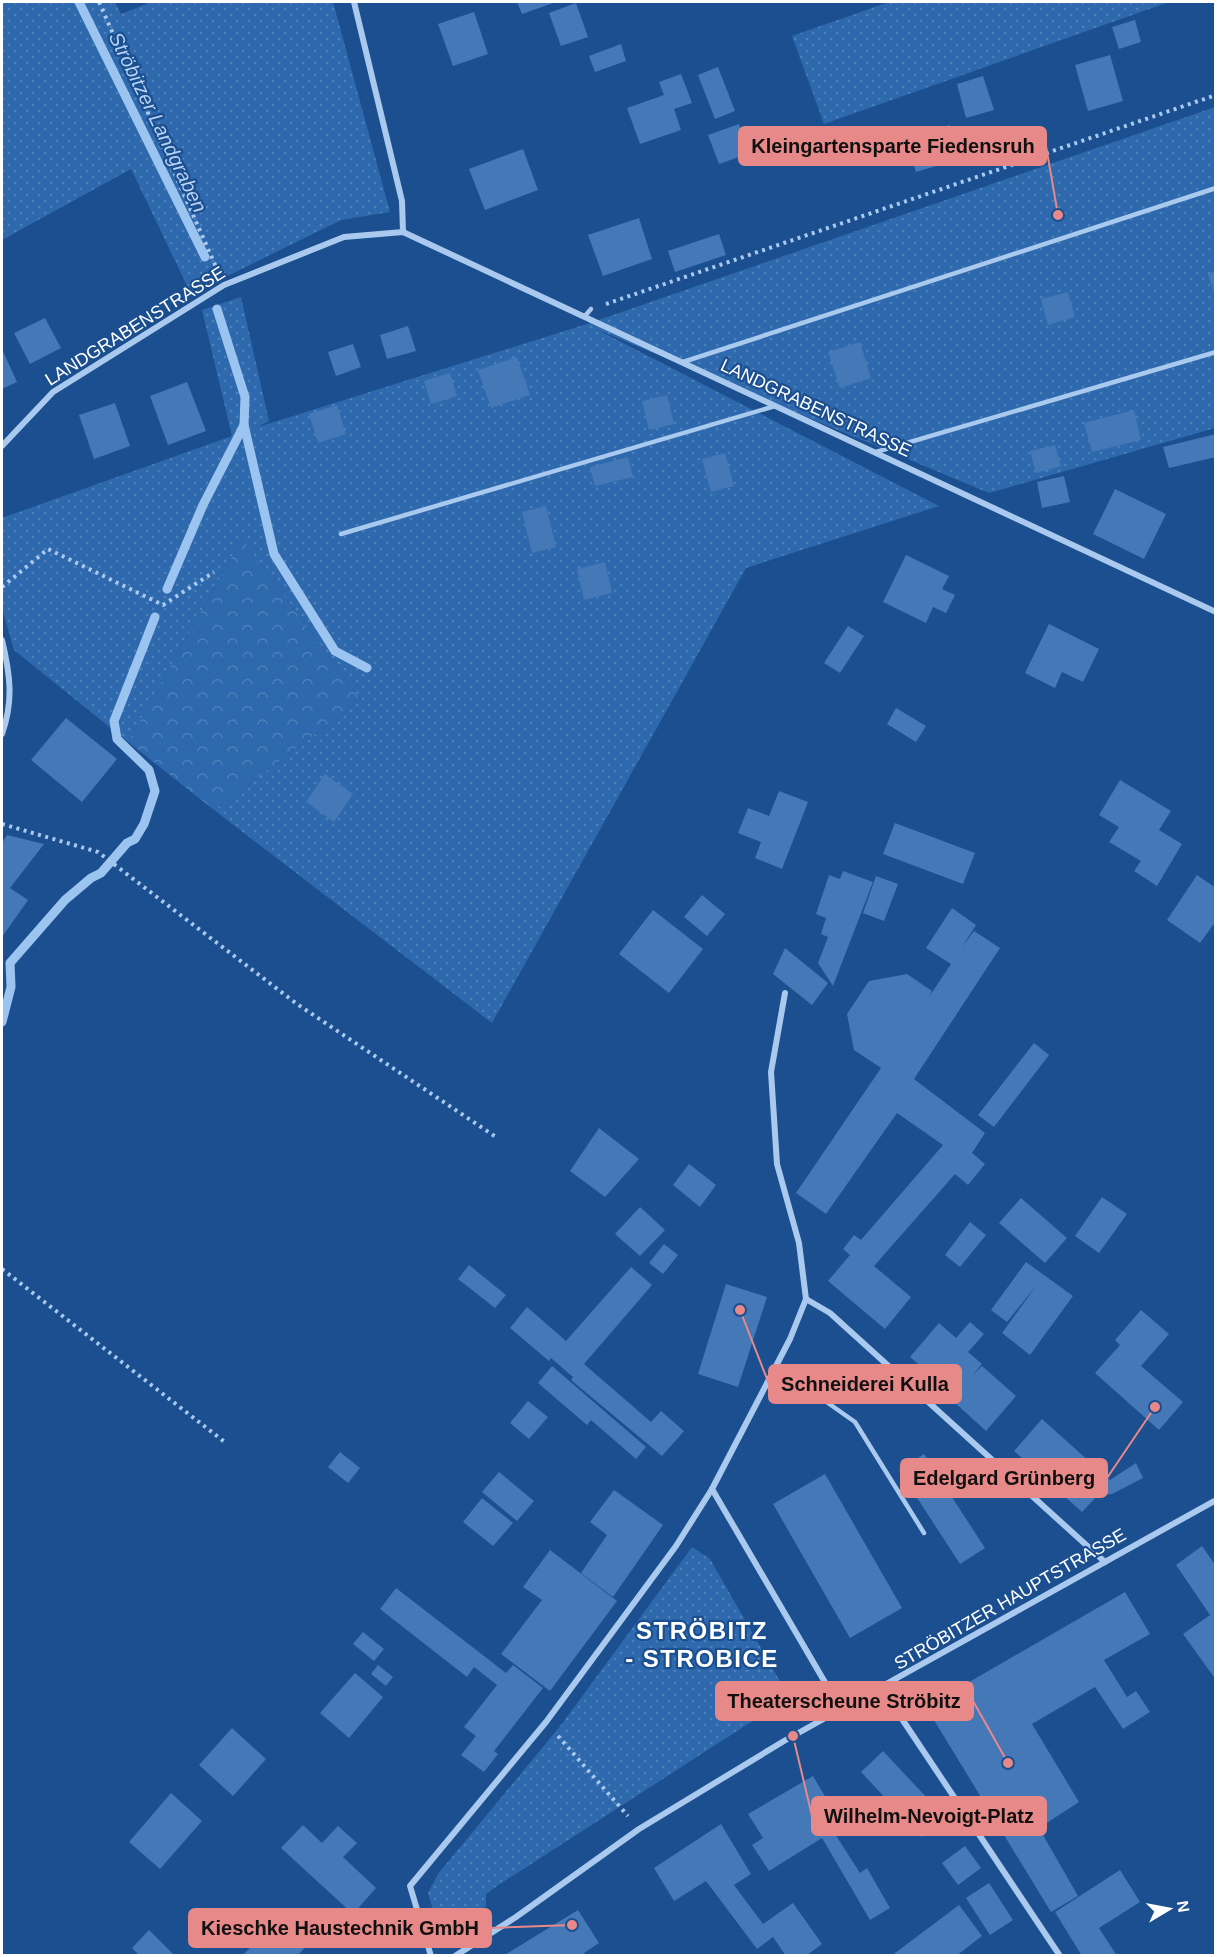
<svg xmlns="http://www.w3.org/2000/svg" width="1217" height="1957" viewBox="0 0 1217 1957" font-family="Helvetica,sans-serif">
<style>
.grass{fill:url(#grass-dots)}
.forest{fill:url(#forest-crowns)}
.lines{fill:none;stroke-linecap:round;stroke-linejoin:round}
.stream{stroke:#9cc4f0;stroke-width:9}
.building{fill:#4478b7}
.path{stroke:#a9c9ee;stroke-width:4;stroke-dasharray:3 4.5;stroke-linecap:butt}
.lane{stroke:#a9c9ee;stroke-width:4.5}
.street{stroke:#a9c9ee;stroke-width:6}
.labels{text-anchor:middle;stroke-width:4.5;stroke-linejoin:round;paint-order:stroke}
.street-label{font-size:18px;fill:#fff;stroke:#1b4f8f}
.water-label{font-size:20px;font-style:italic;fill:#b5d3f5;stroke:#1b4f8f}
.district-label{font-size:24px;font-weight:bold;letter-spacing:1.5px;fill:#fff;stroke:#1b4f8f}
.leader{fill:none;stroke:#e88989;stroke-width:2}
.callout-dot{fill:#e88989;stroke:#1b4f8f;stroke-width:2}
.callout{fill:#e88989;stroke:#e88989;stroke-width:2}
.callout-label{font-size:20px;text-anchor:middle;font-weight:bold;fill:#111}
</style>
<defs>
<pattern id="grass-dots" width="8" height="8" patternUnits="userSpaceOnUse" patternTransform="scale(1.5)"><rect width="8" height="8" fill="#2e69ad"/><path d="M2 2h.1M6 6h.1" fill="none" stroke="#4d80b9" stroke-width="1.8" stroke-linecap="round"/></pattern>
<pattern id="forest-crowns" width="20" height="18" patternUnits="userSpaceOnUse" patternTransform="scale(1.5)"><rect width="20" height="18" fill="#2e69ad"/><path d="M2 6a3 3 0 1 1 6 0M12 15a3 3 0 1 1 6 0" fill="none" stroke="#4d80b9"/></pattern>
</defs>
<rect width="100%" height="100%" fill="#1b4f8f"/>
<!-- grass -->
<g class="grass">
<polygon points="2,2 115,2 121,14 151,2 252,2 254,4 261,2 333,2 390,212 341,220 191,294 131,169 2,240"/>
<polygon points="889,2 1169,2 824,124 792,36"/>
<polygon points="1215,107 1215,428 989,493 596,329 939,506 746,568 492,1023 214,810 361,700 242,539 128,742 14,650 2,608 2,518 232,436 202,310 241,297 269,421 258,427 587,324"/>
<polygon points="692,1547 710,1559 781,1683 768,1711 497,1886 486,1894 486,1906 460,1922 435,1917 428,1893 438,1874 561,1725"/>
</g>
<!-- forest -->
<polygon class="forest" points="242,539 361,700 214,810 128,742"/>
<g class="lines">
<!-- stream -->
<g class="stream">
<polyline points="79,2 205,257"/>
<polyline points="244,425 274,554 335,651 367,668"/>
<polyline points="167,589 203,505 244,425 245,397 217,309"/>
<polyline points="2,1022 11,987 10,963 65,900 91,878 101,873 127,843 135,839 144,824 155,791 149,770 117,739 114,721 155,617"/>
</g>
</g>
<!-- building -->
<g class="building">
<polygon points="517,2 556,2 522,14"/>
<polygon points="576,3 588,37 561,46 549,13"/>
<polygon points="474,12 488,54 453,66 438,24"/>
<polygon points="1135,20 1141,42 1119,49 1112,27"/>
<polygon points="621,44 626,61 595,72 589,56"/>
<polygon points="1110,55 1123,101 1088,111 1075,65"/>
<polygon points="718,67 735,111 715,119 698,75"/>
<polygon points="681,74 692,103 674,109 681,130 640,144 627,108 664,95 659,82"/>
<polygon points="983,76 994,110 966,118 957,84"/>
<polygon points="739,124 750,153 719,164 708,135"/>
<polygon points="950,125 960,159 916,172 905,138"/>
<polygon points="523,149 538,190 485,210 469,169"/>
<polygon points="639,218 652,259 603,276 588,235"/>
<polygon points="719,234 726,255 675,272 668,251"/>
<polygon points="1216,271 1216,295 1215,295 1208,274"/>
<polygon points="1068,292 1075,317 1048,325 1041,299"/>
<polygon points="45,318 61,348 30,364 14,333"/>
<polygon points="408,326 416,351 387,359 380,335"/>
<polygon points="860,342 871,378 840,388 828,352"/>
<polygon points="353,344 361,367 336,376 328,352"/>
<polygon points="2,349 17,382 2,389"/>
<polygon points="517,357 530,395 491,408 478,370"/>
<polygon points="450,373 457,396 431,404 424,381"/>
<polygon points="187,382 206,431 168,445 150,396"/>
<polygon points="667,395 674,424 649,430 642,401"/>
<polygon points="115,403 130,446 94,459 79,415"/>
<polygon points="337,405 346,434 318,443 309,414"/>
<polygon points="1134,410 1141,440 1092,452 1084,423"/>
<polygon points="1216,434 1216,457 1169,468 1163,447"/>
<polygon points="1055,445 1061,466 1036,473 1030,451"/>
<polygon points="725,453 734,486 711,492 702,459"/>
<polygon points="628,457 633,477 595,486 590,467"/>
<polygon points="1064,476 1070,502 1042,508 1037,482"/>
<polygon points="1115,489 1166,514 1144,559 1093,534"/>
<polygon points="546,506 556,547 532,553 522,512"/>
<polygon points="906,555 949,576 942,589 955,595 946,613 933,607 926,623 883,602"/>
<polygon points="605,562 612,593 584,600 577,569"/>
<polygon points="1049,624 1099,649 1083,682 1062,672 1055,688 1025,673"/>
<polygon points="848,626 864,636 840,673 824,663"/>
<polygon points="896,708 926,726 916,742 887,724"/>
<polygon points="66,718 117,759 82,802 31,760"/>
<polygon points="325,774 353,794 334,822 306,802"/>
<polygon points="1120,780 1171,811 1159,830 1182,844 1157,886 1134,871 1141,861 1109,842 1119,827 1099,815"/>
<polygon points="779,791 808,802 782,869 755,858 761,842 738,833 748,808 769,816"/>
<polygon points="895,823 975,853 963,884 883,854"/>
<polygon points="7,835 44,844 10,888 28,900 2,937 2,843"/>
<polygon points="843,871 873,882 833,986 818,963 828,937 821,934 826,918 816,914 829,875 840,879"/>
<polygon points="1197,875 1216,888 1216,921 1200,943 1167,920"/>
<polygon points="876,876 898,884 884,921 863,913"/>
<polygon points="702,895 725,914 707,936 684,917"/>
<polygon points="952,908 976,925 962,947 974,931 1000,948 914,1079 985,1133 972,1153 985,1164 968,1185 955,1174 874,1266 911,1297 885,1329 828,1281 850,1255 843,1249 854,1235 861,1240 943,1145 897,1113 826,1214 796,1193 881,1068 854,1050 847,1014 869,981 907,974 932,991 929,997 951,964 926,948"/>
<polygon points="653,910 703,949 669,993 619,954"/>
<polygon points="785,948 828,983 812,1005 773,974"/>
<polygon points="1034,1043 1049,1055 994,1127 978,1115"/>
<polygon points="599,1128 639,1159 605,1197 570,1171"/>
<polygon points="689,1164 716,1185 700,1207 673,1185"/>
<polygon points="1102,1197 1127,1214 1099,1253 1075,1236"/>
<polygon points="1021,1198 1067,1238 1045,1263 999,1223"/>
<polygon points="640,1207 665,1230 640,1256 615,1234"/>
<polygon points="970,1222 986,1235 960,1267 945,1255"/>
<polygon points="664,1244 678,1255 663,1274 649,1263"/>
<polygon points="1026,1262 1073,1296 1030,1355 1002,1333 1036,1286 1007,1322 991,1310"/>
<polygon points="469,1265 506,1295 495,1308 458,1279"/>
<polygon points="631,1267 652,1285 584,1364 651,1422 661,1411 684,1431 662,1456 571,1380 573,1377 551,1358 549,1361 510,1328 527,1307 566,1341"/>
<polygon points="726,1284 767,1297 738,1387 698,1374"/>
<polygon points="1141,1310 1169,1334 1141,1366 1183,1402 1159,1430 1095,1373 1120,1345 1115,1340"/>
<polygon points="970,1322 984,1334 968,1352 982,1364 972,1376 982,1366 1016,1396 986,1431 952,1400 955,1396 939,1382 935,1388 926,1381 931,1375 910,1357 939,1323 956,1338"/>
<polygon points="552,1366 646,1447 636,1459 591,1420 587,1425 538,1383"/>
<polygon points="528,1401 548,1417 529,1439 510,1423"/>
<polygon points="1042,1419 1110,1480 1136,1463 1143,1478 1112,1494 1097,1496 1082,1512 1014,1451"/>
<polygon points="340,1452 360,1468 348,1483 328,1467"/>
<polygon points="924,1454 985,1548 960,1564 899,1470"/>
<polygon points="499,1472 534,1501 517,1521 482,1492"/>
<polygon points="825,1474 902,1608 850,1638 773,1504"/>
<polygon points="614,1490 663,1525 613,1597 581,1573 607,1535 590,1522"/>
<polygon points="482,1498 513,1523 493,1546 463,1522"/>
<polygon points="1202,1546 1216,1566 1216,1680 1183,1634 1210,1615 1176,1565"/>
<polygon points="550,1550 617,1601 550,1691 501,1654 542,1600 523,1587"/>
<polygon points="396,1588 506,1673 513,1665 543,1688 494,1751 498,1754 484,1772 461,1755 476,1736 464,1727 497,1685 474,1667 467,1677 380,1609"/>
<polygon points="1125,1592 1150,1634 1104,1660 1127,1697 1136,1691 1150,1712 1123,1729 1095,1687 1032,1724 1079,1802 1039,1828 1078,1896 1051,1912 926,1707"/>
<polygon points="363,1632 384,1649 374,1661 353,1644"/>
<polygon points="378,1665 393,1677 386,1686 371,1674"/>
<polygon points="355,1673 383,1697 349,1738 320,1713"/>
<polygon points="232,1728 266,1759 233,1796 199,1765"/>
<polygon points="883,1751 944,1816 922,1837 861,1772"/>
<polygon points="813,1776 844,1828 835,1834 860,1873 867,1868 890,1908 870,1920 822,1838 769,1871 752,1845 763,1838 748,1814"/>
<polygon points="171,1793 202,1821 160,1869 129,1842"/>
<polygon points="721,1824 751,1874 734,1885 763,1924 793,1903 822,1944 806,1956 786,1956 773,1937 757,1949 706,1881 674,1901 654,1868"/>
<polygon points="303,1825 322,1843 338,1826 357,1843 343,1857 376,1888 353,1914 281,1848"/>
<polygon points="965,1846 981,1868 958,1885 942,1863"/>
<polygon points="1120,1870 1140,1902 1099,1928 1117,1956 1082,1956 1055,1912"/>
<polygon points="989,1883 1013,1920 990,1935 966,1898"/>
<polygon points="959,1905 982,1936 956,1956 891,1956"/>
<polygon points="578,1910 599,1943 584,1953 586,1956 503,1956"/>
<polygon points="285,1912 313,1939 297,1956 242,1956"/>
<polygon points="149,1930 175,1956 140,1956 132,1948"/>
</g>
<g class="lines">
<!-- path -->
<g class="path">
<polyline points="99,2 216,267"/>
<polyline points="606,304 1216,95"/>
<polyline points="2,587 48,549 163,605 214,572"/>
<polyline points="2,824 98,852 297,1004 496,1137"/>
<polyline points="2,1269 226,1443"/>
<polyline points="558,1736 628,1816"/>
</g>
<!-- lane -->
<g class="lane">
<polyline points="584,317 591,309"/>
<polyline points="683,362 1216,188"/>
<polyline points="876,452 1216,352"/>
<polyline points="341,534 775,406"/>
<polyline points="777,1367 855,1422 924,1533"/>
</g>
<!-- street -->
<g class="street">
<polyline points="354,2 402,201 403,232"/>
<polyline points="2,446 53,392 224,285 344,237 403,232 1216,612"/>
<path d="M2,640C10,674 14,700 2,734"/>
<polyline points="806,1299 830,1313 1105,1562"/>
<polyline points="712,1489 840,1708"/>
<polyline points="882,1689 1060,1956"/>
<polyline points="431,1956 410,1886 546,1722 676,1546 712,1489 790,1339 806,1299 799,1243 777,1164 771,1072 785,993"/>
<polyline points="455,1956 516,1917 639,1829 784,1741 1216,1500"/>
</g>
</g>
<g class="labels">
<!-- street labels -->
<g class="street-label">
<text transform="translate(135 326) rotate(-32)" y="6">LANDGRABENSTRASSE</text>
<text transform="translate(816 408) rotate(25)" y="6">LANDGRABENSTRASSE</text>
<text transform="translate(1010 1599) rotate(-30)" y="6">STRÖBITZER HAUPTSTRASSE</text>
</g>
<!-- water labels -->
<g class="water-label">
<text transform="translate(158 122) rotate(64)" y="7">Ströbitzer Landgraben</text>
</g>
<!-- district labels -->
<g class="district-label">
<text x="702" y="1639">STRÖBITZ<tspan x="702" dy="28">- STROBICE</tspan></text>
</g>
</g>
<!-- callouts -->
<path class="leader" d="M1058 215L1046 146M740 1310L769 1384M1155 1407L1107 1478M1008 1763L973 1701M793 1736L812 1816M572 1925L491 1928"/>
<g class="callout-dot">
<circle cx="1058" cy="215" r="6"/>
<circle cx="740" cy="1310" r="6"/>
<circle cx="1155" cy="1407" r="6"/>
<circle cx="1008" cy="1763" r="6"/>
<circle cx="793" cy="1736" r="6"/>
<circle cx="572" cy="1925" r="6"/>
</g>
<g class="callout">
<rect x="739" y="127" width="307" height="38" rx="6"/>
<rect x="769" y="1365" width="192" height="38" rx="6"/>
<rect x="901" y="1459" width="206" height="38" rx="6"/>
<rect x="716" y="1682" width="257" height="38" rx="6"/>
<rect x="812" y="1797" width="234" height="38" rx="6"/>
<rect x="189" y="1909" width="302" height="38" rx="6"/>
</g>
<g class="callout-label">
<text x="893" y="153">Kleingartensparte Fiedensruh</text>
<text x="865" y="1391">Schneiderei Kulla</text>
<text x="1004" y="1485">Edelgard Grünberg</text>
<text x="844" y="1708">Theaterscheune Ströbitz</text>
<text x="929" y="1823">Wilhelm-Nevoigt-Platz</text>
<text x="340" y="1935">Kieschke Haustechnik GmbH</text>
</g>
<!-- border -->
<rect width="1217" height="1957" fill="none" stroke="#ffffff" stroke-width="6"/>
<!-- north arrow -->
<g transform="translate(1169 1909) rotate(80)" stroke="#1b4f8f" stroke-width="4.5" paint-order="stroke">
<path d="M0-4.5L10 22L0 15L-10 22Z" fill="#ffffff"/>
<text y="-9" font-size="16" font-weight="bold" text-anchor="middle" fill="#ffffff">N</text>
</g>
</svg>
